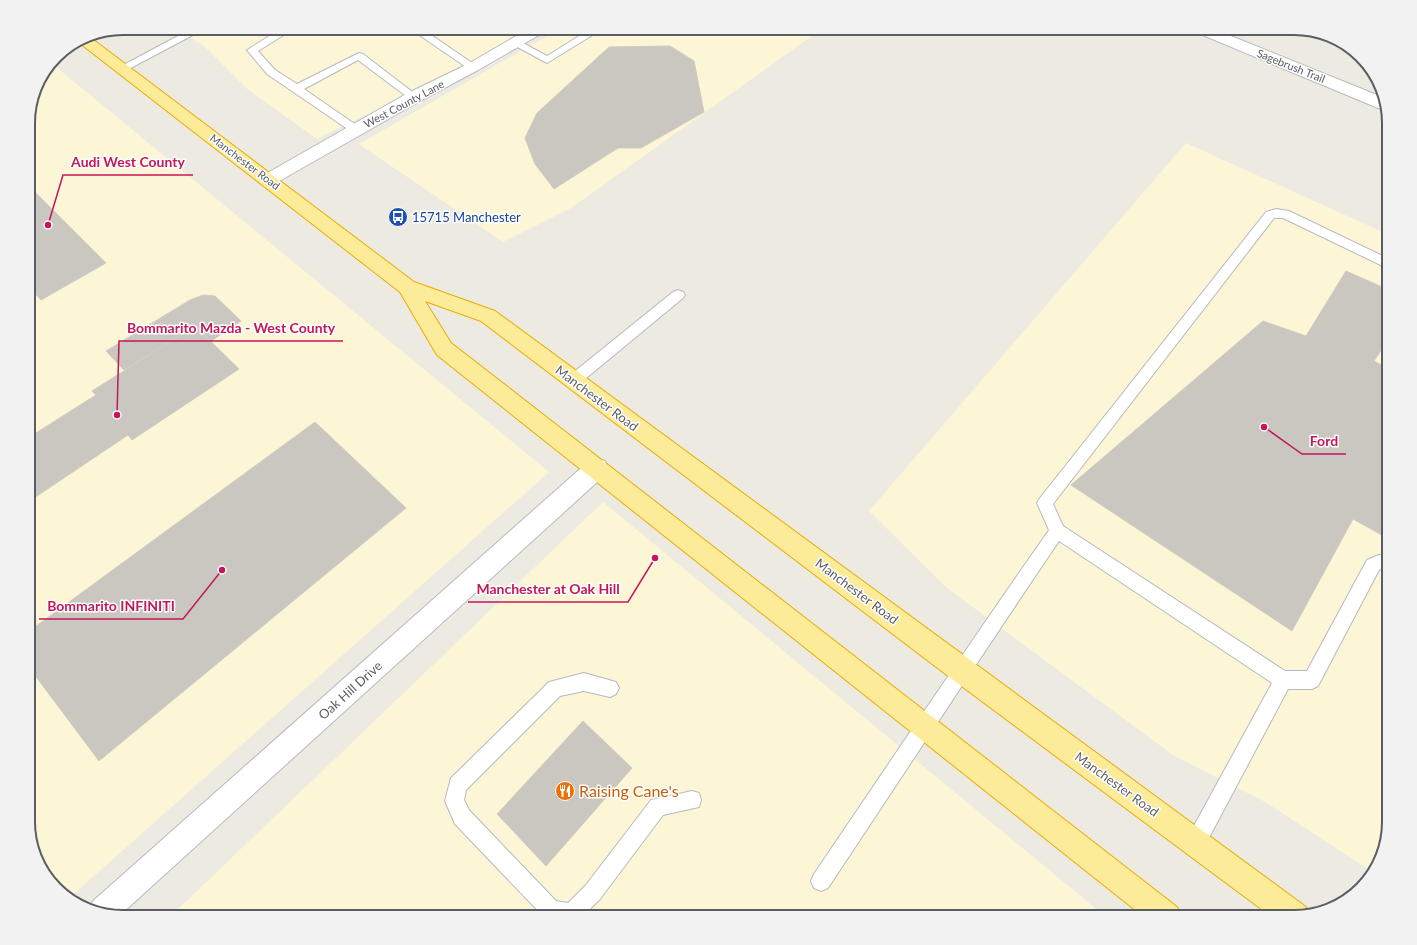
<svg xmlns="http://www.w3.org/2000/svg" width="1417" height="945" viewBox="0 0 1417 945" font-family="Lato,sans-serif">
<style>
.commercial{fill:#fdf6d6}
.building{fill:#cac7c1;stroke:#d1ccc0}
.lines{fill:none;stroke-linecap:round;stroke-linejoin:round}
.service-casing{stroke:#b7b9be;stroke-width:2}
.minor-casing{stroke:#b7b9be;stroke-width:2}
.trunk-casing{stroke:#e9ac05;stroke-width:2}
.service{fill:#fff;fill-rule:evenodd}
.minor{fill:#fff;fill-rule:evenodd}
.trunk{fill:#fceb98;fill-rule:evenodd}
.labels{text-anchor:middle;stroke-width:3;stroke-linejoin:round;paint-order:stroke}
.far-street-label{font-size:11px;fill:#5a5d62;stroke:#fff}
.transit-label{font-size:13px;fill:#164399;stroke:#fff;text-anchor:start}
.street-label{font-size:13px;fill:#5a5d62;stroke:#fff}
.near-food-label{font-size:16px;fill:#c56008;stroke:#fff;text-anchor:start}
.rim{fill:none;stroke:#5a5d62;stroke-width:2}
.leader{fill:none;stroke:#c2185b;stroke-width:1.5}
.callout-dot{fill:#c2185b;stroke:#fff;stroke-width:1.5}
.callout-label{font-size:14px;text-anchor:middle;font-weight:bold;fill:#c2185b;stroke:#fff;stroke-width:3;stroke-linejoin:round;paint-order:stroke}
</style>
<rect width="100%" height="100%" fill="#edebe1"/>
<!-- commercial -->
<g class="commercial">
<polygon points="175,28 535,28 494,51 317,139 246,88 204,46"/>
<polygon points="561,28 823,28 571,208 503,242 359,144"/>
<polygon points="51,63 549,472 68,899 41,870 28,828 28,117 35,86"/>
<polygon points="1186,143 1389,235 1389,823 1374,873 1267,803 1173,755 947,588 869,511"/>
<polygon points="603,502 1106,917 170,917"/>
</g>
<!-- building -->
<g class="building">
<polygon points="670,46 694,61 704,112 641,148 618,148 554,189 535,164 525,138 537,113 609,47"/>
<polygon points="29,186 106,263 41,300 28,286"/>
<polygon points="1346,271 1389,290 1389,338 1374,361 1389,369 1389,539 1353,519 1292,631 1071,485 1263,321 1306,336"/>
<polygon points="203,295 215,296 241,321 211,341 195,326 124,370 106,351 190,300"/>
<polygon points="195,326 239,369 132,440 128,435 28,502 28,438 96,395 92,391"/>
<polygon points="315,422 406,508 99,761 28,666 28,632"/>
<polygon points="583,721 632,768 546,866 497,814"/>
</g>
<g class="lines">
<!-- service casing -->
<g class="service-casing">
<g id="service">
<polygon points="193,28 206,28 125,71 117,71 116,69"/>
<polygon points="282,28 295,28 258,51 275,70 297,84 359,53 363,54 419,97 414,100 410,99 358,60 304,89 362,129 360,132 352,132 267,74 247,50"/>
<polygon points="409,28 421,28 478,67 477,69 469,69"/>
<polygon points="592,28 604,28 547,63 510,43 515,40 519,41 547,56"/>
<path d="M1276,209L1289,211L1389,259V269L1283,218H1274L1053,504L1063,526L1285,671H1307L1367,560L1379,555L1389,557V572L1382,569L1379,570L1318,686L1312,689H1288L1203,849L1196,852L1189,849L1186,842L1189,835L1272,683L1059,541C981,656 905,772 828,888L821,891L814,888L811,881L814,874C892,759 969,644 1049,530L1037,503L1040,498L1266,212Z"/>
<polygon points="678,290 683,292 685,295 683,298 579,384 574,386 569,384 567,380 569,376 673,292"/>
<polygon points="584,673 616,682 619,688 616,694 610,697 584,691 560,696 466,790 464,800 469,810 556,901 568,903 586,885 651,800 692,791 699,793 701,800 699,807 663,815 600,899 582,917 544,917 455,824 445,801 451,778 549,682"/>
</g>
</g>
<!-- minor casing -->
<g class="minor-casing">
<g id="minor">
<polygon points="530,28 548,28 546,31 478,70 420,101 274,184 268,186 262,184 259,180 262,176 408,93 468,64"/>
<polygon points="1191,28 1211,28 1382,97 1385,109 1378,108 1193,31"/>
<polygon points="597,459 605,461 608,468 605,475 119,916 90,907 93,901 589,461"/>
</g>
</g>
<!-- trunk casing -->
<g class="trunk-casing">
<polygon id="trunk" points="87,35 414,282 495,311 1306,907 1309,913 1295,917 1272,917 952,679 481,321 425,301 451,343 1177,907 1182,917 1144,917 437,355 400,292 77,41"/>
</g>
<!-- service -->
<use href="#service" class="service"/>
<!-- minor -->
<use href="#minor" class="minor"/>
<!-- trunk -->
<use href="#trunk" class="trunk"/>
</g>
<!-- icons -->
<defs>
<g id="bus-disc" transform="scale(1)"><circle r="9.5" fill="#1a4fb4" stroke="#fff"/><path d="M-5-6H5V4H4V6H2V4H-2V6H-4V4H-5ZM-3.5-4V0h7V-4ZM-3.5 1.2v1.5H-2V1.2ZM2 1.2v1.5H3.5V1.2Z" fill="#fff"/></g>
<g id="restaurant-disc" transform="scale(1)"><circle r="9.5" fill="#e8710a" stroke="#fff"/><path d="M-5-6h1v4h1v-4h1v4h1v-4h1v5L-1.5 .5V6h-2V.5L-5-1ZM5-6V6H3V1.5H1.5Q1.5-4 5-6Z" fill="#fff"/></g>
</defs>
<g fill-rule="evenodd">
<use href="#bus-disc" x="398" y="217"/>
<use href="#restaurant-disc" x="565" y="791"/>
</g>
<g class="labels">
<!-- far-street labels -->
<g class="far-street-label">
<text transform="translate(1291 66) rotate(22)" y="4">Sagebrush Trail</text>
<text transform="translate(404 104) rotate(-28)" y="4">West County Lane</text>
<text transform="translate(245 162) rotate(37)" y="4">Manchester Road</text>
</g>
<!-- transit labels -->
<g class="transit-label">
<text x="412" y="222">15715 Manchester</text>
</g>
<!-- street labels -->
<g class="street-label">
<text transform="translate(597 398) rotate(37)" y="5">Manchester Road</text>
<text transform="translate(857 591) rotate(37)" y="5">Manchester Road</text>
<text transform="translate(350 690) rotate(-42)" y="5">Oak Hill Drive</text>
<text transform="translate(1117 784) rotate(36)" y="5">Manchester Road</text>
</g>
<!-- near-food labels -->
<g class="near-food-label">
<text x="579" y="797">Raising Cane's</text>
</g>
</g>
<!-- crop -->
<path d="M0 0H1417V945H0ZM123 35H1294A88 88 0 0 1 1382 123V822A88 88 0 0 1 1294 910H123A88 88 0 0 1 35 822V123A88 88 0 0 1 123 35Z" fill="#f2f2f2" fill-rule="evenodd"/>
<path class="rim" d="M123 35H1294A88 88 0 0 1 1382 123V822A88 88 0 0 1 1294 910H123A88 88 0 0 1 35 822V123A88 88 0 0 1 123 35Z"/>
<!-- callouts -->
<path class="leader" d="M48 225L63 175H193M117 415L119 341H343M1264 427L1302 454H1346M655 558L628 602H468M222 570L183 619H39"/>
<g class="callout-dot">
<circle cx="48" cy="225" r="4"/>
<circle cx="117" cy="415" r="4"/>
<circle cx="1264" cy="427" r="4"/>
<circle cx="655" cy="558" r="4"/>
<circle cx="222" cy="570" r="4"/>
</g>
<g class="callout-label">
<text x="128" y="167">Audi West County</text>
<text x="231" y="333">Bommarito Mazda - West County</text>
<text x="1324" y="446">Ford</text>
<text x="548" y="594">Manchester at Oak Hill</text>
<text x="111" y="611">Bommarito INFINITI</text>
</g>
</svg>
